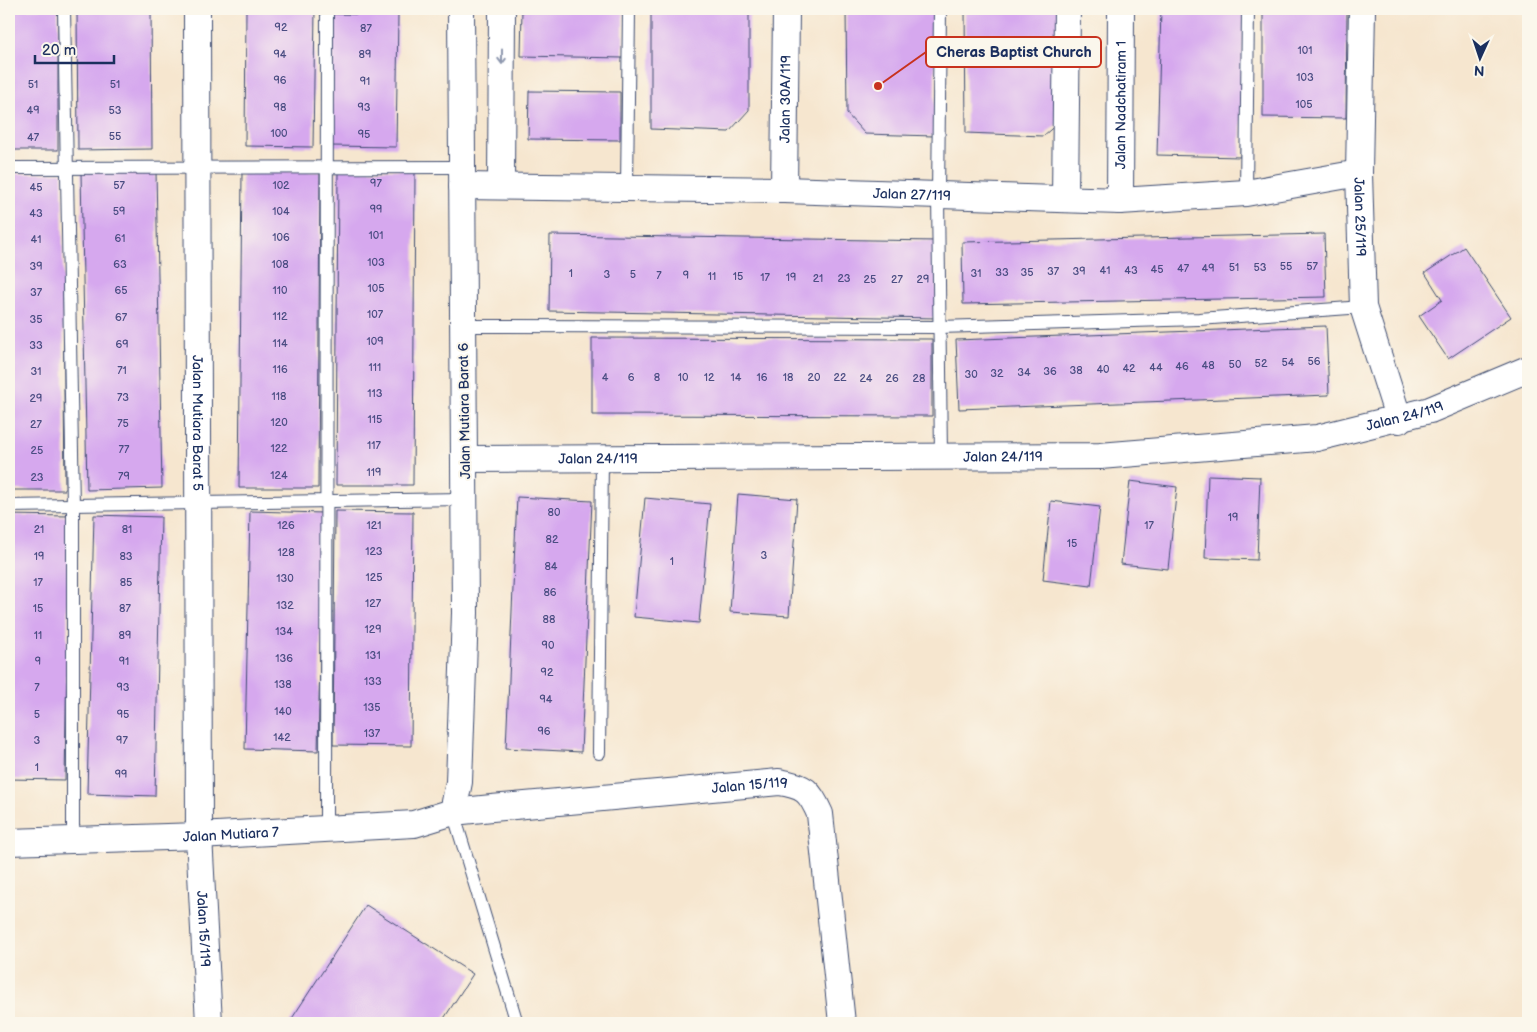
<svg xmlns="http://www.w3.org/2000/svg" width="1537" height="1032" viewBox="0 0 1537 1032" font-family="'Balsamiq Sans',sans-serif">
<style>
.building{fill:#d6a8ee}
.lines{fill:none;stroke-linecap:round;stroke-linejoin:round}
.service-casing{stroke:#3c4a6f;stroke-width:14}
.minor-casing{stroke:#3c4a6f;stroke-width:28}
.service{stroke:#fff;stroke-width:12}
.minor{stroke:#fff;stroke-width:26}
.oneway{stroke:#8d97ae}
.labels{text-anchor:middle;stroke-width:4;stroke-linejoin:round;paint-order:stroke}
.number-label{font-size:11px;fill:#4a4d82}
.street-label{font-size:14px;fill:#1b2f5e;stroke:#fbf7ec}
.leader{fill:none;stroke:#c8321e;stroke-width:2}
.callout-dot{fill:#c8321e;stroke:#fbf7ec;stroke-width:2}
.callout{fill:#fbf7ec;stroke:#c8321e;stroke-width:2}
.callout-label{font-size:15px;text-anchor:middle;font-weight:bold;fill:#1b2f5e}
</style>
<rect width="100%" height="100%" fill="#fbf7ec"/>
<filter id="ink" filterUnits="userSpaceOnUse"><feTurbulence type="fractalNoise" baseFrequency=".02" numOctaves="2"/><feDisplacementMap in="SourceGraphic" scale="10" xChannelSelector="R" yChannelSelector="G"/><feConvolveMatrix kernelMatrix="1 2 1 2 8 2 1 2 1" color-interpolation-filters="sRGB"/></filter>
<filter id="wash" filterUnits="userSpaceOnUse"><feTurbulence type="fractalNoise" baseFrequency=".0096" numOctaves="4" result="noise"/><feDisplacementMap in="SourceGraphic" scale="20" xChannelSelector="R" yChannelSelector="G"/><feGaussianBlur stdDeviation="1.12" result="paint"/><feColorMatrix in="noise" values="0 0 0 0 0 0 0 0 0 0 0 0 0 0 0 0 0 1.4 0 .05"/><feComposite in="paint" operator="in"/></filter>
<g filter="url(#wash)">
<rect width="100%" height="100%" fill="#f6e6cf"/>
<g id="blocks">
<!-- building -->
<g class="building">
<rect x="9" y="9" width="49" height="141"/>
<polygon points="77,9 151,9 152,149 78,150"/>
<polygon points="246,9 315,9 313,147 245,146"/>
<polygon points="522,9 623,9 623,58 521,56"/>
<polygon points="651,9 749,9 749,110 729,132 651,129"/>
<polygon points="846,9 936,9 934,136 865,134 847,114"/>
<polygon points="965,9 1062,9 1064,118 1043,136 966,133"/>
<polygon points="1161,9 1244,9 1240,157 1157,155"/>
<polygon points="1263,9 1347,9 1346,118 1263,117"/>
<polygon points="333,14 398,15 396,147 331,146"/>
<polygon points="529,91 620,92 620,140 528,139"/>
<polygon points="338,169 415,170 413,485 336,485"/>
<polygon points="156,171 162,488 87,490 81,172"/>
<polygon points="242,171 320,172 318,488 239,488"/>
<polygon points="62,173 65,490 9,490 9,174"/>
<polygon points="1324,234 1326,297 963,304 962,242"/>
<polygon points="550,235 937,241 936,318 549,311"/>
<polygon points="1464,247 1511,317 1448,359 1419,316 1442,300 1425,273"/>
<polygon points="1326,326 1329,395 959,409 956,340"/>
<polygon points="592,338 932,339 932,416 592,415"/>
<polygon points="1208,475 1260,477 1257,560 1205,558"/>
<polygon points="1130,481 1177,487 1168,569 1121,564"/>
<polygon points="738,494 797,499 789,616 730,612"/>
<polygon points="517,497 592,501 581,752 506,748"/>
<polygon points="645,498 710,504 699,623 634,617"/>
<polygon points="1051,501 1100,507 1091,586 1043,580"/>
<polygon points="250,511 323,513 318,751 245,749"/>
<polygon points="335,511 413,512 411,746 333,745"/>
<polygon points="9,515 69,516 65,780 9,779"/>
<polygon points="94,515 161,517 155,796 87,794"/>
<polygon points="366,905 473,974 441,1023 289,1023"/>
</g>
</g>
</g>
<g filter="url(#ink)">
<use href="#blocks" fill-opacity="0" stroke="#3c4a6f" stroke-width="1"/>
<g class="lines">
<!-- service casing -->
<g class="service-casing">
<g id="service">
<polyline points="64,9 73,506 73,840"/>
<polyline points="940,9 938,195 941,457"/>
<polyline points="9,168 462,167"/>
<polyline points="627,188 629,9"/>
<polyline points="1246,193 1248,9"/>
<polyline points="462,326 939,327 1199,319 1363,307"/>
<polyline points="9,506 465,499"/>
<polyline points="599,753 602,458"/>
<polyline points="453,812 517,1023"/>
<polyline points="326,830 327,9"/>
</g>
</g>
<!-- minor casing -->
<g class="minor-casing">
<g id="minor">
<path id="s1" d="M197,9L199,836L209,1023"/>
<path id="s2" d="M1362,9L1359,173L1363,307L1399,420"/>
<path id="s3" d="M462,186L784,190L1120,201L1246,193L1359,173"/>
<polyline points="501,186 502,9"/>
<path id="s4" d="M784,190L786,9"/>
<polyline points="1065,198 1067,9"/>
<path id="s5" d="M1120,201L1121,9"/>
<path id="s6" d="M464,459L1100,456L1317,438L1430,410L1528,369"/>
<polyline points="453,812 459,782 465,613 461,9"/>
<path id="s7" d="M9,842L199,836L414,824L453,812L492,808L779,782C805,786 810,791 820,814L842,1023"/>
</g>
</g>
<!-- service -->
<use href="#service" class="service"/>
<!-- minor -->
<use href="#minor" class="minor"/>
</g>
<!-- one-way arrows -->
<defs><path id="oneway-shaft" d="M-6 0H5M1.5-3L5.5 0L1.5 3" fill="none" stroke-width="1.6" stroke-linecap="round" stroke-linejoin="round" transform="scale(1.25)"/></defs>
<use class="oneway" href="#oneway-shaft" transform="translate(502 57) rotate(90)"/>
</g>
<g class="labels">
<!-- number labels -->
<g class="number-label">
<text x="281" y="31">92</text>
<text x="366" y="32">87</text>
<text x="1305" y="54">101</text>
<text x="280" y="58">94</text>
<text x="365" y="58">89</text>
<text x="1305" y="81">103</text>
<text x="280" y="84">96</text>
<text x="365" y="85">91</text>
<text x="33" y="88">51</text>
<text x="115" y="88">51</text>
<text x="1304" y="108">105</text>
<text x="280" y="111">98</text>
<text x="364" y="111">93</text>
<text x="33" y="114">49</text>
<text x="115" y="114">53</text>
<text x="279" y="137">100</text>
<text x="364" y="138">95</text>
<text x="115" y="140">55</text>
<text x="33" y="141">47</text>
<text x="376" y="187">97</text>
<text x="119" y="189">57</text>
<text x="281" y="189">102</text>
<text x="36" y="191">45</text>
<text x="376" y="213">99</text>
<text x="119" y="215">59</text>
<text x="281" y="215">104</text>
<text x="36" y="217">43</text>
<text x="376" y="239">101</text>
<text x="281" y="241">106</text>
<text x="120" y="242">61</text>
<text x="36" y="243">41</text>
<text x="376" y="266">103</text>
<text x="120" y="268">63</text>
<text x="280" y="268">108</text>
<text x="36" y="270">39</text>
<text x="1286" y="270">55</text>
<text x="1312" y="270">57</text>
<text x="1234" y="271">51</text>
<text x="1260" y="271">53</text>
<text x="1183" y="272">47</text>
<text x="1208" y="272">49</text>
<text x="1157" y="273">45</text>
<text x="1105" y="274">41</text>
<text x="1131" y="274">43</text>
<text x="1053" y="275">37</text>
<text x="1079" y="275">39</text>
<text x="1002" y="276">33</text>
<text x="1027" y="276">35</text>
<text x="571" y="277">1</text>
<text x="976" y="277">31</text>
<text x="607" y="278">3</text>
<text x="633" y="278">5</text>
<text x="659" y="279">7</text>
<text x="686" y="279">9</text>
<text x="712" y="280">11</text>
<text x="738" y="280">15</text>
<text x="765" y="281">17</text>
<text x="791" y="281">19</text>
<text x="818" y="282">21</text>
<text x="844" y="282">23</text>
<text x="870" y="283">25</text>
<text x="897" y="283">27</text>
<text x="923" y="283">29</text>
<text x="376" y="292">105</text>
<text x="121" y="294">65</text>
<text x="280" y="294">110</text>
<text x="36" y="296">37</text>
<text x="375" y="318">107</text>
<text x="280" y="320">112</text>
<text x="121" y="321">67</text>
<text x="36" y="323">35</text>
<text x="375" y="345">109</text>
<text x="280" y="347">114</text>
<text x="122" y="348">69</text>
<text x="36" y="349">33</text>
<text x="1314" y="365">56</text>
<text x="1288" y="366">54</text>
<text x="1261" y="367">52</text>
<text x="1235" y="368">50</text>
<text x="1208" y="369">48</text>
<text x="1182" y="370">46</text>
<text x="375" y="371">111</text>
<text x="1156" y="371">44</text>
<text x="1129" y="372">42</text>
<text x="280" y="373">116</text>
<text x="1103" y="373">40</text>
<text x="122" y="374">71</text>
<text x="1076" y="374">38</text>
<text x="36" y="375">31</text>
<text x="1050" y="375">36</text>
<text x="1024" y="376">34</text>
<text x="997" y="377">32</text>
<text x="971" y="378">30</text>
<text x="605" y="381">4</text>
<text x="631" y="381">6</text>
<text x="657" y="381">8</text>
<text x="683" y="381">10</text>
<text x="709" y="381">12</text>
<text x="736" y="381">14</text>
<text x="762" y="381">16</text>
<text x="788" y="381">18</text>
<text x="814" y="381">20</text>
<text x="840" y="381">22</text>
<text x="866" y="382">24</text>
<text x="892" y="382">26</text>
<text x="919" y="382">28</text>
<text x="375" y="397">113</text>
<text x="279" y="400">118</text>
<text x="123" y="401">73</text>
<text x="36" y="402">29</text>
<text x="375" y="423">115</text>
<text x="279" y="426">120</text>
<text x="123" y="427">75</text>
<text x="36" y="428">27</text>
<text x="374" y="449">117</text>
<text x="279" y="452">122</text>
<text x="124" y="453">77</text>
<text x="37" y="454">25</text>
<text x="374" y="476">119</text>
<text x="279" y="479">124</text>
<text x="124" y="480">79</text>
<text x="37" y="481">23</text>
<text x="554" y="516">80</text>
<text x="1233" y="521">19</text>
<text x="286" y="529">126</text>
<text x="374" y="529">121</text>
<text x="1149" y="529">17</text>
<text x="39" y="533">21</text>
<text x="127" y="533">81</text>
<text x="552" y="543">82</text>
<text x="1072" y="547">15</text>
<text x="374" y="555">123</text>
<text x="286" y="556">128</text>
<text x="764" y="559">3</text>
<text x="39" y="560">19</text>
<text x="126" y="560">83</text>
<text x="672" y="565">1</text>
<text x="551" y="570">84</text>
<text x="374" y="581">125</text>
<text x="285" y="582">130</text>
<text x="38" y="586">17</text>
<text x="126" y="586">85</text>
<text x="550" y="596">86</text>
<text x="373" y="607">127</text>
<text x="285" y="609">132</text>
<text x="38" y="612">15</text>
<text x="125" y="612">87</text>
<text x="549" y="623">88</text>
<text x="373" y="633">129</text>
<text x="284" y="635">134</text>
<text x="38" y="639">11</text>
<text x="125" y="639">89</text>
<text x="548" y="649">90</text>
<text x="373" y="659">131</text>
<text x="284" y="662">136</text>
<text x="38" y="665">9</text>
<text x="124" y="665">91</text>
<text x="547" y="676">92</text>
<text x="373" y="685">133</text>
<text x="283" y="688">138</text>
<text x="37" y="691">7</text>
<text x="123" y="691">93</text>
<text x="546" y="703">94</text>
<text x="372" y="711">135</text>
<text x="283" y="715">140</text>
<text x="37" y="718">5</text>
<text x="123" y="718">95</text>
<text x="544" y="735">96</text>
<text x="372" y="737">137</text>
<text x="282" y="741">142</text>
<text x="37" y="744">3</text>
<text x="122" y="744">97</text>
<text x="37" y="771">1</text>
<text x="121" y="778">99</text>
</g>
<!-- street labels -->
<g class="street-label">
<text dy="5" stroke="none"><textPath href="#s4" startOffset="91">Jalan 30A/119</textPath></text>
<text dy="5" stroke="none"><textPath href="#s5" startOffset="96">Jalan Nadchatiram 1</textPath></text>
<text dy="5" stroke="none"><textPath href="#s3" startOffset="450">Jalan 27/119</textPath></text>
<text dy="5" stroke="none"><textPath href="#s2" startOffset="208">Jalan 25/119</textPath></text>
<text transform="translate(464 411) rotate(-91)" y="5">Jalan Mutiara Barat 6</text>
<text dy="5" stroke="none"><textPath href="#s6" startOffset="944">Jalan 24/119</textPath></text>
<text dy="5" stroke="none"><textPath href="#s1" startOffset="414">Jalan Mutiara Barat 5</textPath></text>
<text dy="5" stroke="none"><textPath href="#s6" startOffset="539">Jalan 24/119</textPath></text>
<text dy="5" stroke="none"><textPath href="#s6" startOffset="134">Jalan 24/119</textPath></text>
<text dy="5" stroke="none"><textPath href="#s7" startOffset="744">Jalan 15/119</textPath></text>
<text dy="5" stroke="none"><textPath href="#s7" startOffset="222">Jalan Mutiara 7</textPath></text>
<text dy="5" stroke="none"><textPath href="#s1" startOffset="920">Jalan 15/119</textPath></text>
</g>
</g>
<!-- callouts -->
<path class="leader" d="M878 86L926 52"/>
<circle class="callout-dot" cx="878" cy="86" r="5"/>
<rect class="callout" x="926" y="37" width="175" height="30" rx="5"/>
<g class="callout-label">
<text x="1014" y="57">Cheras Baptist Church</text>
</g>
<!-- margin -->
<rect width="1537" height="1032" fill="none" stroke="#fbf7ec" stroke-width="30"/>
<!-- north arrow -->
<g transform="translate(1480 58) rotate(183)" stroke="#fbf7ec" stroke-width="4" paint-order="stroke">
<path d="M0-4L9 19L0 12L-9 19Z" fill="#1b2f5e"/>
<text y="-8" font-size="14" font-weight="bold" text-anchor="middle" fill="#1b2f5e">N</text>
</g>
<!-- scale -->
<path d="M35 55v8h79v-8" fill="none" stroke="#1b2f5e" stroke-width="2.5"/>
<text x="42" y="55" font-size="15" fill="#1b2f5e" stroke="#fbf7ec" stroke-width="4" paint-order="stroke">20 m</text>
</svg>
